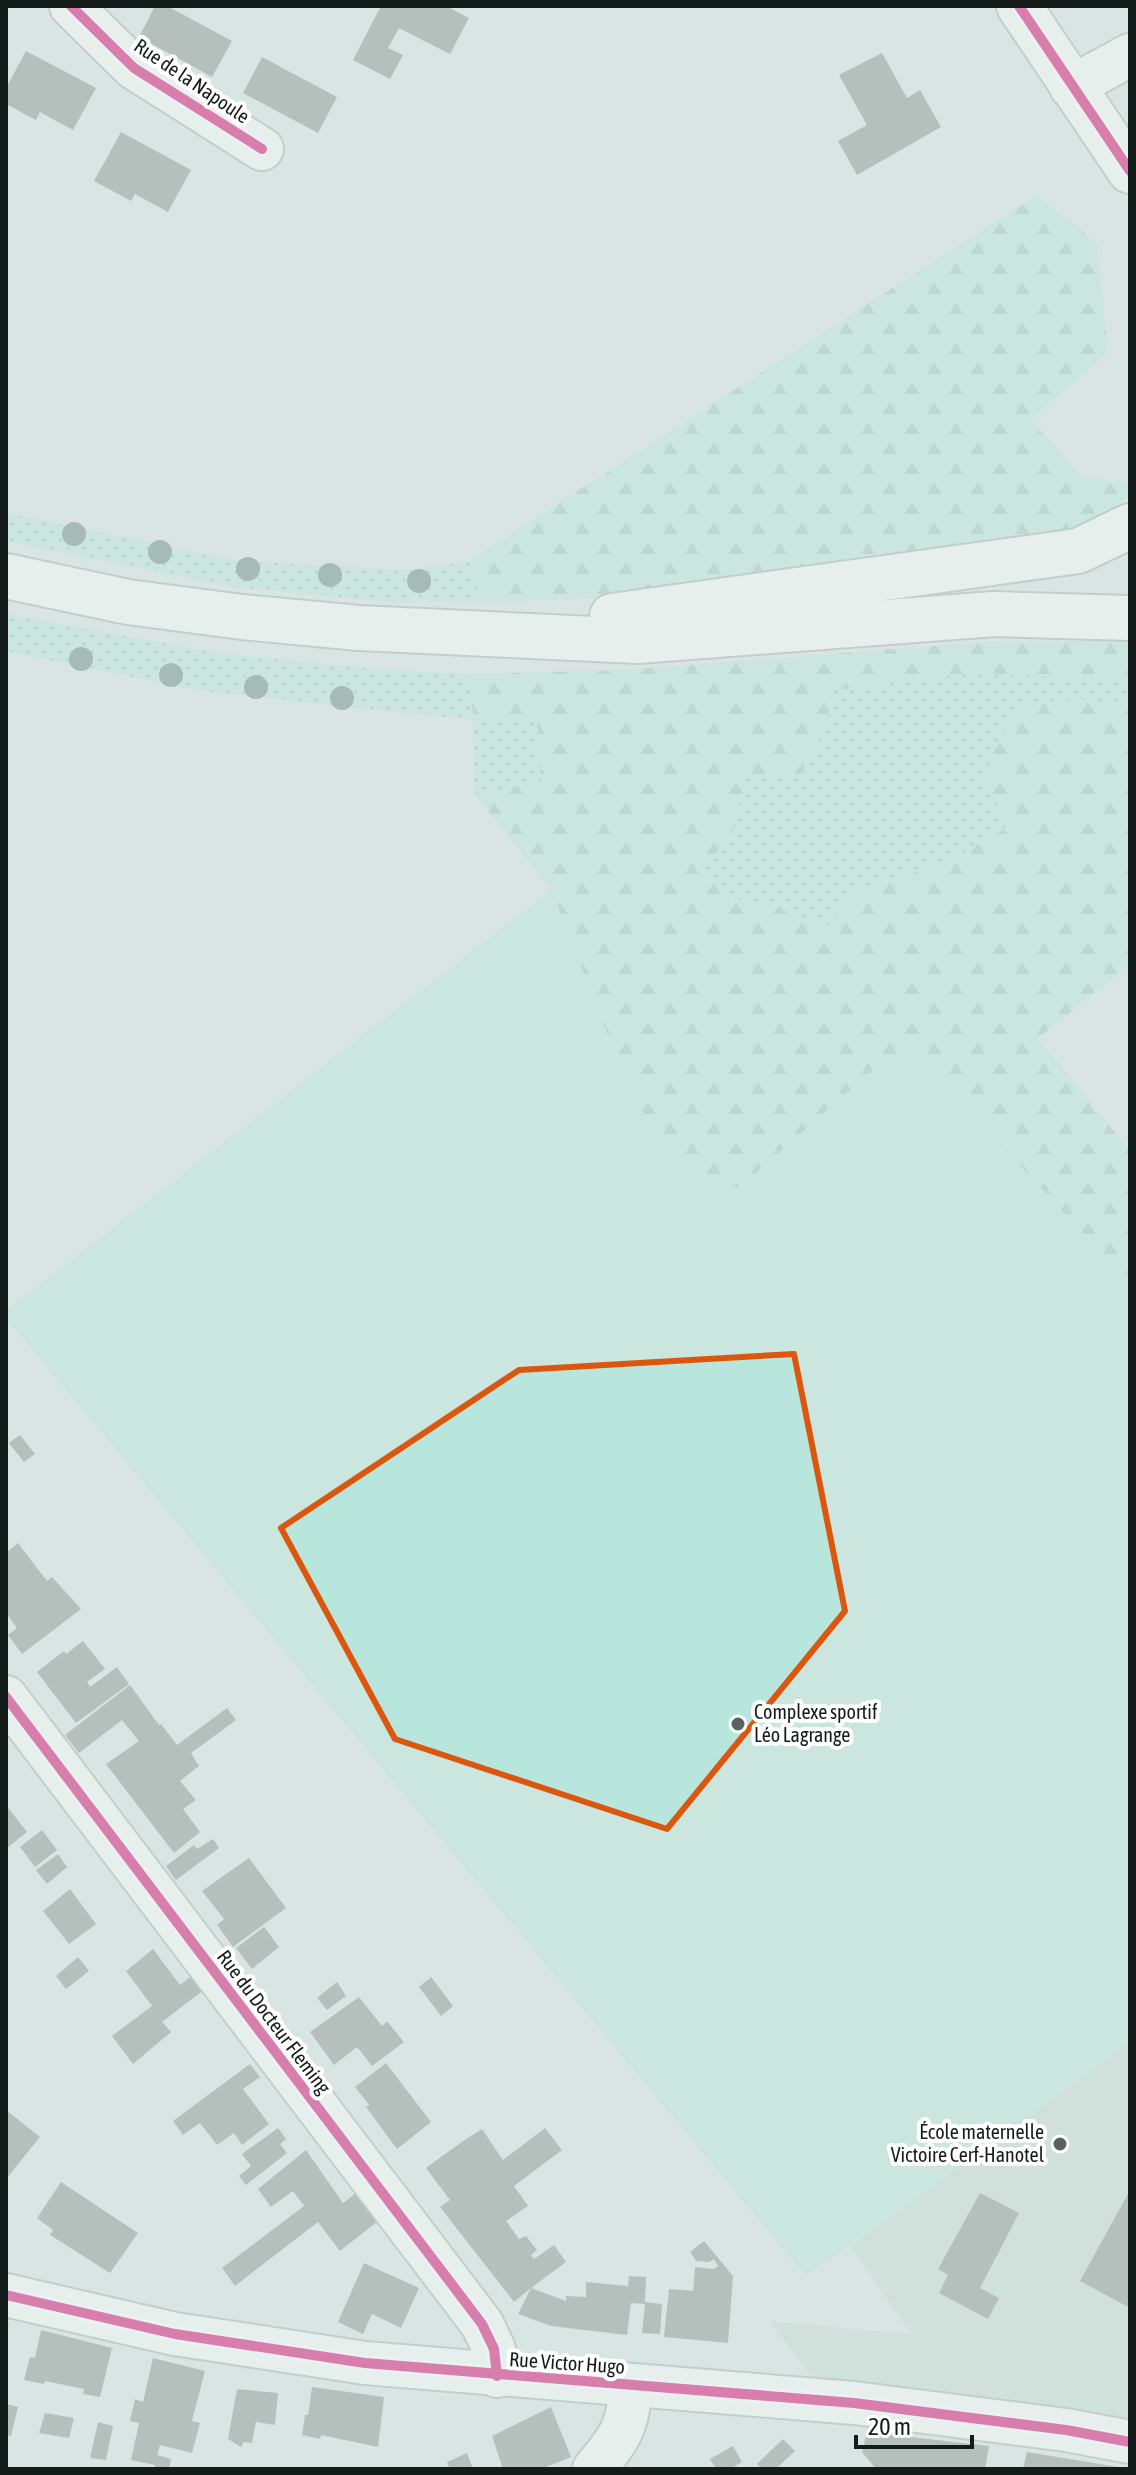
<svg xmlns="http://www.w3.org/2000/svg" width="1136" height="2475" viewBox="0 0 1136 2475" font-family="'Asap Condensed',sans-serif">
<style>
.built{fill:#c5dbd6}
.grass{fill:url(#grass-dots)}
.forest{fill:url(#forest-firs)}
.garden{fill:#b9e6dc}
.building{fill:#8a9391}
.lines{fill:none;stroke-linecap:round;stroke-linejoin:round}
.street-casing{stroke:#a9b2af;stroke-width:46}
.secondary-casing{stroke:#a9b2af;stroke-width:48}
.street{stroke:#f9fbfb;stroke-width:42}
.secondary{stroke:#f9fbfb;stroke-width:44}
.cycleway-casing{stroke:#fff;stroke-width:15}
.cycleway{stroke:#d6006c;stroke-width:10}
.tree{fill:#6c8781}
.marked{fill:none;stroke:#dd560d;stroke-width:6;stroke-linejoin:round}
.poi-dot{fill:#596260;stroke:#fff;stroke-width:3}
.labels{text-anchor:middle;stroke-width:8;stroke-linejoin:round;paint-order:stroke}
.street-label{font-size:20px;fill:#141c1a;stroke:#fff}
.poi-label{font-size:20px;fill:#141c1a;stroke:#fff;text-anchor:start}
</style>
<defs>
<pattern id="grass-dots" width="8" height="8" patternUnits="userSpaceOnUse" patternTransform="scale(2)"><rect width="8" height="8" fill="#b9e6dc"/><path d="M2 2h.1M6 6h.1" fill="none" stroke="#9ec5bc" stroke-width="1.8" stroke-linecap="round"/></pattern>
<pattern id="forest-firs" width="22" height="20" patternUnits="userSpaceOnUse" patternTransform="scale(2)"><rect width="22" height="20" fill="#b9e6dc"/><path d="M5 1l3.5 6h-7zM16 11l3.5 6h-7z" fill="#9ec5bc"/></pattern>
</defs>
<rect width="100%" height="100%" fill="#d9e5e2"/>
<!-- built -->
<polygon class="built" points="1130,2042 1130,2423 814,2380 769,2321 911,2334 850,2246"/>
<!-- grass -->
<g class="grass">
<polygon points="6,513 239,561 408,570 469,561 481,602 388,602 235,587 6,541"/>
<polygon points="6,614 224,654 388,670 467,674 474,719 537,722 541,783 474,793 473,720 201,691 6,651"/>
<polygon points="958,674 1130,678 1130,705 1124,702 1065,700 1007,827 949,862 859,890 828,925 771,906 726,898 703,871 735,827 746,774 827,726 830,691"/>
</g>
<!-- forest -->
<g class="forest">
<polygon points="1037,195 1097,243 1108,353 1031,420 1083,477 1130,483 1130,495 1098,520 1062,535 633,598 481,602 469,561"/>
<path d="M996,641H1130V678L958,674L831,691L827,726L800,776L746,774L735,827L703,871L726,898L771,906L828,925L859,890L949,862L1007,827L984,776C992,758 1006,716 1025,708C1052,696 1095,701 1124,702L1130,705V965L1038,1038L1130,1151V1285L931,1069L887,1058L739,1188L667,1163L608,1036L551,890L474,793L541,783L537,723L474,720L467,674L623,670Z"/>
</g>
<!-- garden -->
<polygon class="garden" points="551,890 608,1035 667,1163 739,1188 887,1058 931,1069 1130,1285 1130,2042 850,2246 805,2275 6,1318 6,1310"/>
<!-- building -->
<g class="building">
<polygon points="155,6 167,6 232,41 212,77 139,37"/>
<polygon points="381,6 446,6 469,18 450,54 399,28 388,48 403,55 390,79 353,60"/>
<polygon points="26,51 96,88 73,130 40,112 36,120 6,104 6,88"/>
<polygon points="882,53 907,98 920,90 941,127 857,175 838,141 867,125 839,75"/>
<polygon points="262,57 337,97 318,133 243,93"/>
<polygon points="121,132 191,170 168,212 135,194 131,201 94,181"/>
<polygon points="20,1435 35,1454 24,1462 9,1443"/>
<polygon points="18,1543 47,1581 52,1577 81,1609 22,1654 8,1635 17,1628 6,1613 6,1553"/>
<polygon points="83,1641 105,1669 87,1682 90,1687 117,1667 129,1684 76,1723 37,1672 64,1651 66,1654"/>
<polygon points="130,1685 159,1725 161,1724 177,1745 227,1708 236,1720 191,1753 199,1766 180,1781 196,1800 183,1809 200,1832 174,1853 106,1764 139,1741 122,1720 79,1753 65,1735"/>
<polygon points="6,1805 27,1832 6,1849"/>
<polygon points="42,1830 57,1850 35,1867 20,1847"/>
<polygon points="213,1839 219,1848 176,1880 166,1866 194,1845 197,1849"/>
<polygon points="58,1854 67,1867 47,1884 36,1870"/>
<polygon points="249,1858 286,1908 233,1947 217,1925 224,1919 202,1891"/>
<polygon points="70,1889 96,1924 69,1944 43,1911"/>
<polygon points="264,1927 279,1947 252,1969 236,1948"/>
<polygon points="153,1949 180,1985 195,1973 206,1988 162,2022 171,2032 133,2064 112,2036 152,2006 126,1971"/>
<polygon points="78,1957 89,1971 66,1989 56,1976"/>
<polygon points="431,1977 453,2006 441,2016 419,1987"/>
<polygon points="337,1982 346,1996 327,2010 317,1998"/>
<polygon points="359,1997 382,2026 387,2021 404,2042 372,2066 357,2047 334,2065 310,2032"/>
<polygon points="386,2063 431,2122 397,2149 366,2107 369,2105 355,2087"/>
<polygon points="250,2064 260,2077 243,2089 269,2124 242,2145 234,2133 217,2145 200,2123 183,2135 173,2121"/>
<polygon points="6,2110 40,2137 6,2179"/>
<polygon points="278,2128 286,2139 280,2144 287,2153 246,2185 239,2176 251,2166 242,2154"/>
<polygon points="545,2128 562,2150 514,2186 528,2206 506,2221 519,2239 526,2236 537,2250 531,2255 534,2259 554,2245 566,2262 531,2288 566,2301 566,2296 586,2297 586,2282 628,2286 629,2276 646,2277 645,2302 662,2304 660,2334 642,2333 645,2304 631,2303 627,2335 551,2326 518,2314 531,2288 514,2302 440,2207 450,2200 426,2168 463,2141 482,2129 503,2160"/>
<polygon points="306,2150 343,2203 360,2190 382,2218 340,2251 318,2222 235,2286 222,2268 304,2206 293,2191 271,2207 258,2189"/>
<polygon points="61,2182 138,2233 110,2273 50,2235 53,2230 37,2218"/>
<polygon points="1130,2190 1130,2308 1080,2281"/>
<polygon points="980,2193 1019,2213 980,2288 999,2298 988,2319 939,2293 948,2275 938,2269"/>
<polygon points="704,2241 733,2276 728,2343 664,2337 669,2289 693,2291 695,2267 714,2269 718,2266 714,2259 709,2262 696,2261 690,2252"/>
<polygon points="364,2263 419,2288 401,2328 372,2314 363,2334 338,2322"/>
<polygon points="41,2330 112,2348 100,2397 83,2394 84,2389 45,2381 44,2384 24,2380 30,2357 35,2358"/>
<polygon points="153,2358 205,2371 192,2421 200,2423 192,2453 160,2445 157,2455 171,2459 169,2469 155,2469 155,2465 131,2460 139,2423 130,2421 135,2399 143,2402"/>
<polygon points="312,2387 384,2397 378,2447 321,2435 320,2439 302,2435 305,2415 308,2415"/>
<polygon points="237,2389 278,2393 275,2425 256,2422 252,2443 244,2442 241,2447 228,2439"/>
<polygon points="6,2404 18,2407 11,2436 6,2435"/>
<polygon points="551,2407 571,2457 541,2469 503,2469 492,2436"/>
<polygon points="45,2413 74,2418 69,2438 39,2433"/>
<polygon points="98,2422 113,2426 106,2460 90,2458"/>
<polygon points="867,2432 989,2446 985,2469 876,2469 862,2452"/>
<polygon points="783,2439 795,2451 776,2469 762,2469 757,2464"/>
<polygon points="733,2446 742,2462 730,2469 716,2469 710,2459"/>
<polygon points="1027,2452 1118,2467 1118,2469 1023,2469"/>
<polygon points="467,2453 473,2469 450,2469 447,2462"/>
</g>
<g class="lines">
<!-- street casing -->
<g class="street-casing">
<g id="street">
<polyline points="71,6 134,68 262,149"/>
<polyline points="1071,87 1130,55"/>
<polyline points="6,1697 482,2324 494,2349 497,2376"/>
<polyline points="6,2295 175,2334 365,2363 854,2403 1066,2430 1130,2442"/>
<path d="M594,2469C620,2438 628,2427 631,2386"/>
</g>
</g>
<!-- secondary casing -->
<g class="secondary-casing">
<g id="secondary">
<polyline points="1019,6 1130,171"/>
<polyline points="6,576 128,602 242,617 359,628 638,641 994,614 1130,618"/>
<polyline points="612,616 1078,551 1130,526"/>
</g>
</g>
<!-- street -->
<use href="#street" class="street"/>
<!-- secondary -->
<use href="#secondary" class="secondary"/>
<!-- cycleway casing -->
<g class="cycleway-casing">
<g id="cycleway">
<polyline points="71,6 134,68 262,149"/>
<polyline points="1019,6 1130,171"/>
<polyline points="6,1697 482,2324 494,2349 497,2376"/>
<polyline points="6,2295 175,2334 365,2363 854,2403 1066,2430 1130,2442"/>
</g>
</g>
<!-- cycleway -->
<use href="#cycleway" class="cycleway"/>
</g>
<!-- trees -->
<g class="tree">
<circle cx="74" cy="534" r="12"/>
<circle cx="160" cy="552" r="12"/>
<circle cx="248" cy="569" r="12"/>
<circle cx="330" cy="575" r="12"/>
<circle cx="419" cy="581" r="12"/>
<circle cx="81" cy="659" r="12"/>
<circle cx="171" cy="675" r="12"/>
<circle cx="256" cy="687" r="12"/>
<circle cx="342" cy="698" r="12"/>
</g>
<!-- marked area -->
<path d="M0 0H1136V2475H0ZM794,1354L845,1611L667,1829L395,1739L281,1528L519,1370Z" fill="#d9e5e2" fill-opacity=".55" fill-rule="evenodd"/>
<path class="marked" d="M794,1354L845,1611L667,1829L395,1739L281,1528L519,1370Z"/>
<!-- markers -->
<g class="poi-dot">
<circle cx="738" cy="1724" r="8"/>
<circle cx="1060" cy="2144" r="8"/>
</g>
<g class="labels">
<!-- street labels -->
<g class="street-label">
<text transform="translate(192 81) rotate(34)" y="7">Rue de la Napoule</text>
<text transform="translate(274 2022) rotate(53)" y="7">Rue du Docteur Fleming</text>
<text transform="translate(567 2363) rotate(4)" y="7">Rue Victor Hugo</text>
</g>
<!-- poi labels -->
<g class="poi-label">
<text x="754" y="1719">Complexe sportif<tspan x="754" dy="23">Léo Lagrange</tspan></text>
<text x="1044" y="2139" text-anchor="end">École maternelle<tspan x="1044" dy="23">Victoire Cerf-Hanotel</tspan></text>
</g>
</g>
<!-- border -->
<rect width="1136" height="2475" fill="none" stroke="#141c1a" stroke-width="16"/>
<!-- scale -->
<path d="M856 2435v12h116v-12" fill="none" stroke="#141c1a" stroke-width="4"/>
<text x="868" y="2435" font-size="24" fill="#141c1a" stroke="#ffffff" stroke-width="6" paint-order="stroke">20 m</text>
</svg>
